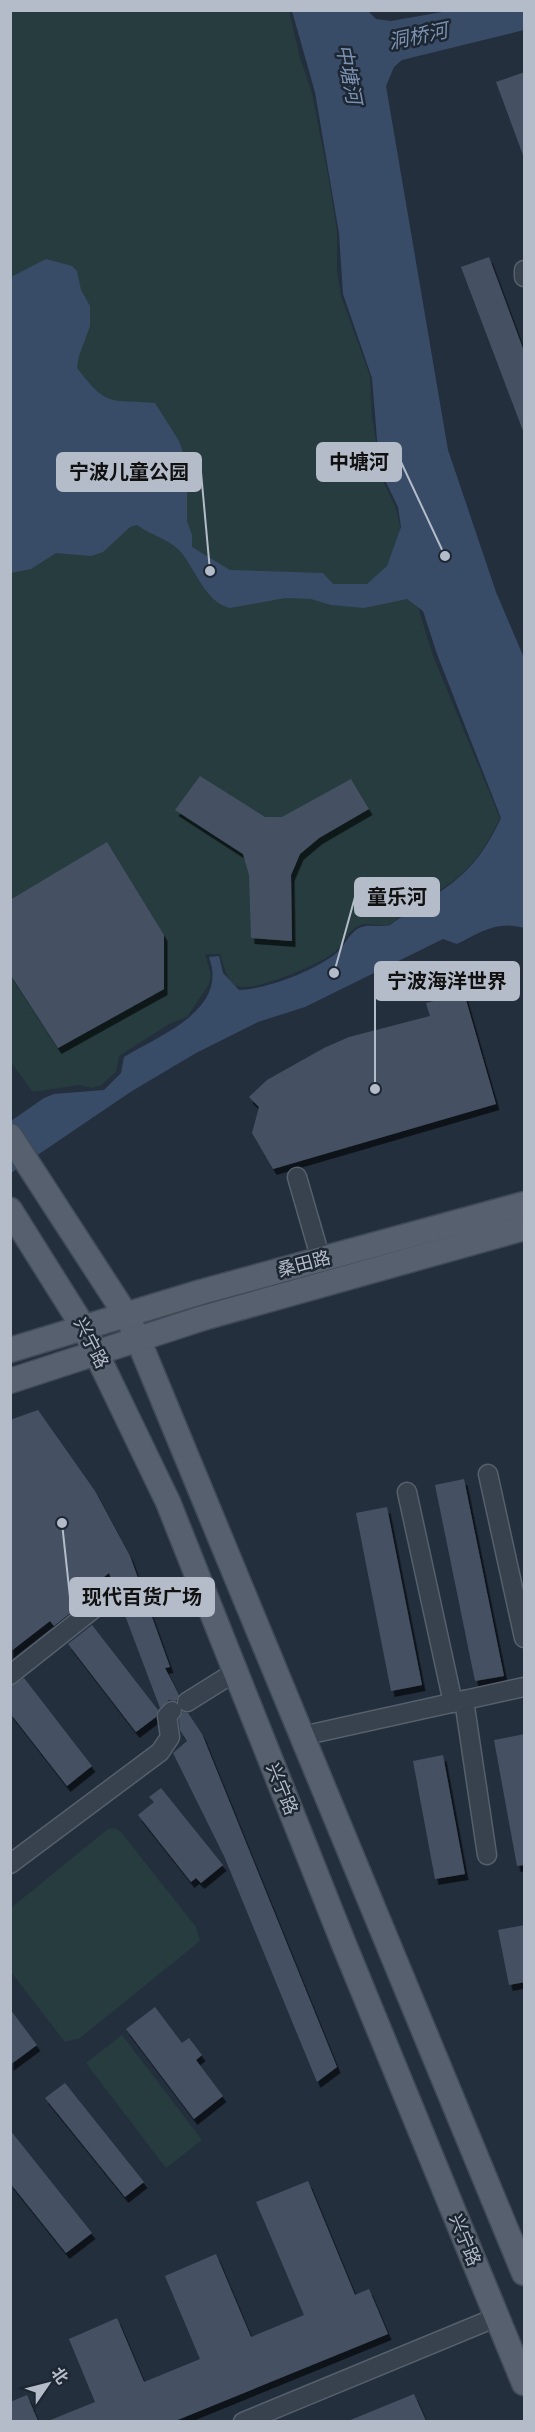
<svg xmlns="http://www.w3.org/2000/svg" width="535" height="2432" viewBox="0 0 535 2432" font-family="Signika,'Noto Sans SC',sans-serif">
<style>
.green{fill:#263c3f}
.water{fill:#394c67}
.building{fill:#455162;filter:url(#shadow)}
.lines{fill:none;stroke-linecap:round;stroke-linejoin:round}
.minor-casing{stroke:#565f6c;stroke-width:21}
.major-casing{stroke:#414a57;stroke-width:27}
.minor{stroke:#38414e;stroke-width:18}
.major{stroke:#56606e;stroke-width:24}
.labels{text-anchor:middle;stroke-width:5;stroke-linejoin:round;paint-order:stroke}
.street-label{font-size:18px;fill:#b4bcc9;stroke:#1d2633}
.water-label{font-size:20px;font-style:italic;fill:#7c92b1;stroke:#1d2633}
.leader{fill:none;stroke:#b4bcc9;stroke-width:2}
.callout-dot{fill:#b4bcc9;stroke:#1d2633;stroke-width:2}
.callout{fill:#b4bcc9;stroke:#b4bcc9;stroke-width:2}
.callout-label{font-size:20px;text-anchor:middle;font-weight:bold;fill:#111}
</style>
<defs>
<filter id="shadow"><feDropShadow dx="3.5" dy="6" stdDeviation="0" flood-color="#0009"/></filter>
</defs>
<rect width="100%" height="100%" fill="#242f3e"/>
<!-- green -->
<g class="green">
<path d="M10,11H289L300,58L312,93L329,181L337,231V271L341,296L370,376L372,417L382,479L396,508L420,614L433,656L500,818C478,863 463,878 420,902C409,908 401,918 390,924C379,929 367,919 355,928C346,934 343,945 335,952C322,963 246,997 233,984C226,977 223,963 220,954H205L211,975L209,984L187,1017L169,1024L119,1056L116,1072L101,1085L92,1088L79,1085L33,1092L10,1061Z"/>
<polygon points="115,1828 121,1832 196,1927 200,1941 80,2038 65,2042 11,1972 11,1908 108,1829"/>
<polygon points="122,2035 202,2140 166,2168 86,2063"/>
</g>
<!-- water -->
<path class="water" d="M292,11H368L376,19L391,21L448,11H524V30L402,60L394,67L386,86L448,450L496,592L524,658V928C498,920 480,932 457,944L443,939L305,1007L258,1022L196,1053L132,1091L11,1173V1121L44,1098L54,1094L104,1090L121,1073L124,1057C160,1035 229,1010 209,957L219,956L223,973L239,990C267,989 311,972 334,955C344,948 348,934 359,928C369,923 379,928 390,925C444,887 471,882 501,818L437,654L423,611L407,599L364,608L331,605L311,599L285,598L230,608C206,603 195,569 181,552C168,538 152,536 137,525L130,527L103,552L91,556L56,553L31,569L11,573V277L46,259L72,266L77,271L81,290L90,306V326L79,356L77,368C108,408 108,399 155,403L179,441L187,463V521L192,535V547L230,570L323,573L333,584H367L387,566L401,527L398,507L385,480L378,451L372,378L343,294L339,233L315,92Z"/>
<!-- building -->
<g class="building">
<polygon points="525,72 525,154 523,155 496,82"/>
<polygon points="489,257 525,354 525,436 461,267"/>
<polygon points="200,776 265,817 282,817 351,779 369,809 319,838 300,854 291,875 292,941 251,938 249,875 243,854 175,810"/>
<polygon points="107,842 164,935 164,989 58,1048 10,974 10,900"/>
<polygon points="464,993 496,1104 273,1169 252,1133 259,1107 249,1097 267,1080 324,1048 349,1037 430,1016 426,1003"/>
<polygon points="38,1410 95,1491 130,1556 170,1667 165,1668 179,1695 176,1701 169,1700 160,1708 109,1573 74,1601 78,1607 54,1626 50,1621 10,1652 10,1420"/>
<polygon points="464,1479 504,1676 475,1681 435,1485"/>
<polygon points="387,1507 422,1685 391,1691 356,1513"/>
<polygon points="92,1625 158,1710 156,1717 136,1732 68,1644"/>
<polygon points="24,1678 92,1766 67,1786 10,1713 10,1686"/>
<polygon points="183,1712 188,1713 202,1734 337,2067 317,2082 224,1856 173,1753 187,1741 180,1730 179,1720"/>
<polygon points="525,1734 525,1865 517,1866 494,1740"/>
<polygon points="443,1755 465,1874 435,1879 413,1761"/>
<polygon points="161,1788 223,1865 201,1883 196,1878 191,1882 138,1815 154,1802 149,1797"/>
<polygon points="525,1925 525,1982 509,1985 498,1930"/>
<polygon points="155,2007 182,2043 189,2038 202,2055 196,2060 223,2096 194,2119 126,2029"/>
<polygon points="10,2009 37,2045 10,2065"/>
<polygon points="65,2083 144,2182 125,2197 45,2098"/>
<polygon points="10,2130 92,2233 66,2253 10,2183"/>
<polygon points="308,2181 355,2295 369,2289 388,2334 175,2421 48,2421 95,2402 69,2339 117,2318 144,2382 200,2359 165,2276 216,2254 251,2337 304,2315 256,2202"/>
<polygon points="414,2394 426,2421 348,2421"/>
<polygon points="27,2395 38,2421 10,2421 10,2402"/>
</g>
<g class="lines">
<!-- minor casing -->
<g class="minor-casing">
<g id="minor">
<polyline points="524,270 524,277"/>
<polyline points="297,1177 321,1260"/>
<polyline points="488,1474 524,1638"/>
<polyline points="407,1492 453,1703"/>
<polyline points="10,1675 96,1607"/>
<polyline points="464,1700 487,1855"/>
<polyline points="187,1702 235,1672"/>
<polyline points="302,1736 524,1687"/>
<polyline points="10,1864 160,1752 170,1737 167,1716 172,1711"/>
<polyline points="243,2422 497,2317"/>
</g>
</g>
<!-- major casing -->
<g class="major-casing">
<g id="major">
<polyline points="10,1136 126,1315 138,1339 524,2273"/>
<polyline points="10,1210 84,1328 168,1502 343,1942 524,2383"/>
<polyline points="10,1350 201,1292 524,1204"/>
<polyline points="10,1381 203,1318 524,1228"/>
</g>
</g>
<!-- minor -->
<use href="#minor" class="minor"/>
<!-- major -->
<use href="#major" class="major"/>
</g>
<g class="labels">
<!-- street labels -->
<g class="street-label">
<text transform="translate(304 1264) rotate(-15)" y="6">桑田路</text>
<text transform="translate(91 1343) rotate(63)" y="6">兴宁路</text>
<text transform="translate(282 1789) rotate(68)" y="6">兴宁路</text>
<text transform="translate(465 2240) rotate(68)" y="6">兴宁路</text>
</g>
<!-- water labels -->
<g class="water-label">
<text transform="translate(418 36) rotate(-12)" y="7">洞桥河</text>
<text transform="translate(349 74) rotate(79)" y="7">中塘河</text>
</g>
</g>
<!-- callouts -->
<path class="leader" d="M445 556L401 462M210 571L201 472M334 973L355 897M375 1089L375 981M62 1523L70 1597"/>
<g class="callout-dot">
<circle cx="445" cy="556" r="6"/>
<circle cx="210" cy="571" r="6"/>
<circle cx="334" cy="973" r="6"/>
<circle cx="375" cy="1089" r="6"/>
<circle cx="62" cy="1523" r="6"/>
</g>
<g class="callout">
<rect x="317" y="443" width="84" height="38" rx="6"/>
<rect x="57" y="453" width="144" height="38" rx="6"/>
<rect x="355" y="878" width="84" height="38" rx="6"/>
<rect x="375" y="962" width="144" height="38" rx="6"/>
<rect x="70" y="1578" width="144" height="38" rx="6"/>
</g>
<g class="callout-label">
<text x="359" y="469">中塘河</text>
<text x="129" y="479">宁波儿童公园</text>
<text x="397" y="904">童乐河</text>
<text x="447" y="988">宁波海洋世界</text>
<text x="142" y="1604">现代百货广场</text>
</g>
<!-- border -->
<rect width="535" height="2432" fill="none" stroke="#b4bcc9" stroke-width="24"/>
<!-- north arrow -->
<g transform="translate(48 2384) rotate(55)" stroke="#1d2633" stroke-width="4.5" paint-order="stroke">
<path d="M0-4.5L10 22L0 15L-10 22Z" fill="#b4bcc9"/>
<text y="-9" font-size="16" font-weight="bold" text-anchor="middle" fill="#b4bcc9">北</text>
</g>
</svg>
